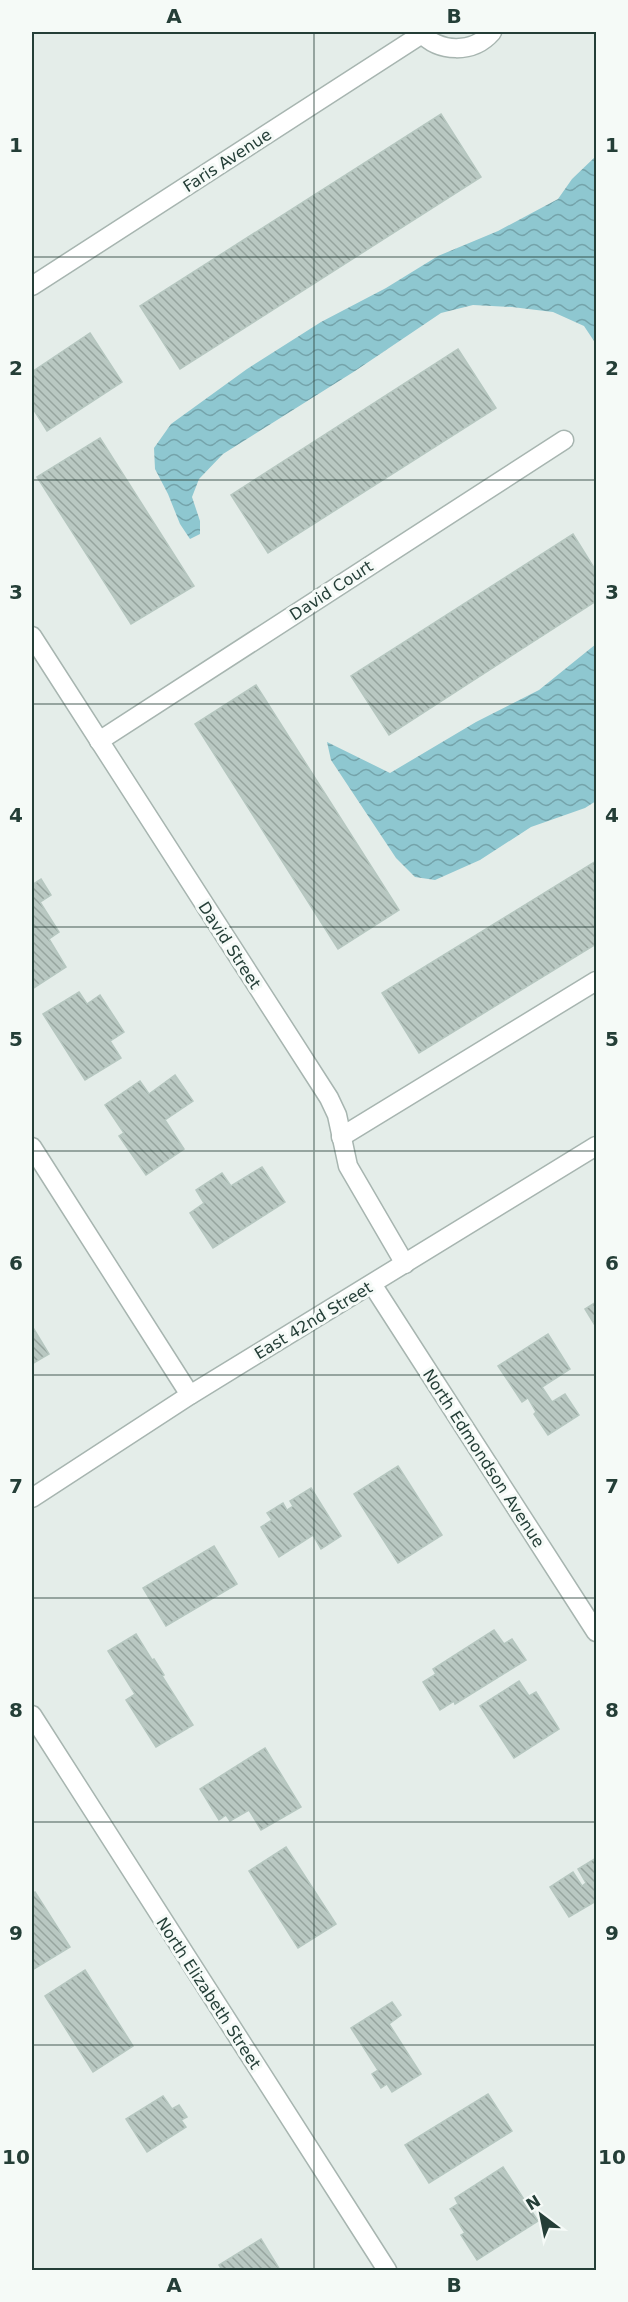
<svg xmlns="http://www.w3.org/2000/svg" width="628" height="2302" viewBox="0 0 628 2302" font-family="'DejaVu Sans',sans-serif">
<style>
.water{fill:url(#water-waves)}
.building{fill:url(#building-back-hatch);stroke:#b6c7c0;stroke-width:1.5}
.lines{fill:none;stroke-linecap:round;stroke-linejoin:round}
.minor-casing{stroke:#a7b5b0;stroke-width:21}
.tertiary-casing{stroke:#a7b5b0;stroke-width:21}
.minor{stroke:#fff;stroke-width:18}
.tertiary{stroke:#fff;stroke-width:18}
.grid{fill:none;stroke:#243e37;stroke-width:1.5;stroke-opacity:0.55}
.labels{text-anchor:middle;stroke-width:6;stroke-linejoin:round;paint-order:stroke}
.street-label{font-size:16px;fill:#243e37;stroke:#f5faf7}
.neatline{fill:none;stroke:#243e37;stroke-width:2}
.grid-label{font-size:20px;text-anchor:middle;font-weight:bold;fill:#243e37}
</style>
<defs>
<pattern id="water-waves" width="16" height="10" patternUnits="userSpaceOnUse" patternTransform="scale(1.5)"><rect width="16" height="10" fill="#8ec7d0"/><path d="M0 5q4-4 8 0t8 0" fill="none" stroke="#74a3aa"/></pattern>
<pattern id="building-back-hatch" width="6" height="6" patternUnits="userSpaceOnUse" patternTransform="scale(1.5)"><rect width="6" height="6" fill="#b9c8c2"/><path d="M-1 5l2 2M0 0l6 6M5-1l2 2" fill="none" stroke="#96a49e"/></pattern>
</defs>
<rect width="100%" height="100%" fill="#e4ede9"/>
<!-- water -->
<g class="water">
<polygon points="596,156 596,344 584,326 553,312 512,307 473,305 441,313 355,371 223,454 199,479 192,497 200,521 200,534 190,539 180,524 168,494 155,469 154,448 171,424 247,369 321,322 386,288 438,256 498,231 558,199 572,179"/>
<polygon points="596,644 596,801 585,808 531,827 480,860 435,880 415,877 396,858 331,760 327,742 390,773 476,722 539,690"/>
</g>
<!-- building -->
<g class="building">
<polygon points="441,114 481,177 180,369 140,306"/>
<polygon points="90,333 122,382 47,431 32,407 32,372"/>
<polygon points="458,349 496,408 268,553 231,495"/>
<polygon points="100,438 194,586 131,624 37,477"/>
<polygon points="573,534 596,571 596,601 389,735 351,676"/>
<polygon points="256,685 399,910 338,949 195,724"/>
<polygon points="596,861 596,944 419,1053 382,993"/>
<polygon points="41,879 51,895 40,902 59,932 49,939 66,967 32,989 32,885"/>
<polygon points="79,992 87,1004 100,995 124,1032 110,1041 121,1058 85,1080 43,1014"/>
<polygon points="175,1075 193,1101 165,1120 184,1149 146,1175 119,1136 124,1133 105,1105 140,1081 149,1094"/>
<polygon points="262,1167 285,1202 213,1248 190,1213 204,1203 196,1190 222,1173 231,1186"/>
<polygon points="596,1302 596,1327 585,1309"/>
<polygon points="32,1326 49,1354 32,1364"/>
<polygon points="548,1334 570,1369 542,1387 552,1402 565,1394 579,1415 548,1435 534,1414 536,1412 528,1398 522,1402 498,1366"/>
<polygon points="398,1466 442,1535 398,1563 354,1494"/>
<polygon points="311,1488 341,1536 321,1549 313,1535 279,1557 261,1527 272,1520 267,1513 283,1503 287,1510 293,1506 290,1501"/>
<polygon points="214,1546 237,1584 166,1626 143,1588"/>
<polygon points="494,1630 504,1644 512,1639 526,1660 455,1704 454,1701 440,1710 423,1682 436,1674 433,1669"/>
<polygon points="136,1634 152,1660 154,1659 164,1675 162,1676 193,1725 156,1747 126,1700 135,1694 108,1651"/>
<polygon points="519,1681 529,1696 536,1692 559,1729 514,1758 480,1706"/>
<polygon points="265,1748 301,1807 261,1830 249,1810 230,1821 226,1815 219,1820 200,1789"/>
<polygon points="286,1847 336,1924 298,1948 249,1871"/>
<polygon points="596,1858 596,1901 569,1917 550,1887 573,1872 582,1886 586,1883 578,1869"/>
<polygon points="35,1892 70,1947 34,1969 32,1965 32,1894"/>
<polygon points="85,1970 133,2046 93,2072 45,1996"/>
<polygon points="392,2002 401,2015 389,2024 421,2074 392,2092 387,2084 381,2088 372,2074 378,2070 351,2028"/>
<polygon points="488,2094 512,2131 429,2183 405,2145"/>
<polygon points="163,2096 172,2109 179,2105 187,2117 181,2120 186,2127 147,2152 126,2119"/>
<polygon points="503,2167 538,2221 477,2260 461,2235 465,2233 450,2209 458,2204 455,2198"/>
<polygon points="261,2239 280,2270 222,2270 219,2265"/>
</g>
<g class="lines">
<!-- minor casing -->
<g class="minor-casing">
<g id="minor">
<path d="M420,32C439,53 473,54 492,32"/>
<polyline points="32,286 422,34"/>
<polyline points="32,636 329,1098 337,1115 348,1166 405,1264"/>
<polyline points="99,741 564,440"/>
<polyline points="341,1137 596,981"/>
<polyline points="32,1147 190,1395"/>
<polyline points="372,1284 596,1632"/>
<polyline points="32,1715 387,2270"/>
</g>
</g>
<!-- tertiary casing -->
<g class="tertiary-casing">
<polyline id="tertiary" points="32,1498 190,1395 596,1146"/>
</g>
<!-- minor -->
<use href="#minor" class="minor"/>
<!-- tertiary -->
<use href="#tertiary" class="tertiary"/>
</g>
<!-- grid -->
<path class="grid" d="M314,32V2270M32,257H596M32,480H596M32,704H596M32,927H596M32,1151H596M32,1375H596M32,1598H596M32,1822H596M32,2045H596"/>
<g class="labels">
<!-- street labels -->
<g class="street-label">
<text transform="translate(227 160) rotate(-33)" y="6">Faris Avenue</text>
<text transform="translate(331 590) rotate(-33)" y="6">David Court</text>
<text transform="translate(230 945) rotate(57)" y="6">David Street</text>
<text transform="translate(313 1320) rotate(-31)" y="6">East 42nd Street</text>
<text transform="translate(484 1458) rotate(57)" y="6">North Edmondson Avenue</text>
<text transform="translate(209 1993) rotate(57)" y="6">North Elizabeth Street</text>
</g>
</g>
<!-- border -->
<rect width="628" height="2302" fill="none" stroke="#f5faf7" stroke-width="66"/>
<!-- north arrow -->
<g transform="translate(541 2215) rotate(328)" stroke="#f5faf7" stroke-width="4.5" paint-order="stroke">
<path d="M0-4.5L10 22L0 15L-10 22Z" fill="#243e37"/>
<text y="-9" font-size="16" font-weight="bold" text-anchor="middle" fill="#243e37">N</text>
</g>
<rect x="33" y="33" width="562" height="2236" class="neatline"/>
<g class="grid-label">
<text x="174" y="23">A</text>
<text x="454" y="23">B</text>
<text x="16" y="152">1</text>
<text x="612" y="152">1</text>
<text x="16" y="375">2</text>
<text x="612" y="375">2</text>
<text x="16" y="599">3</text>
<text x="612" y="599">3</text>
<text x="16" y="822">4</text>
<text x="612" y="822">4</text>
<text x="16" y="1046">5</text>
<text x="612" y="1046">5</text>
<text x="16" y="1270">6</text>
<text x="612" y="1270">6</text>
<text x="16" y="1493">7</text>
<text x="612" y="1493">7</text>
<text x="16" y="1717">8</text>
<text x="612" y="1717">8</text>
<text x="16" y="1940">9</text>
<text x="612" y="1940">9</text>
<text x="16" y="2164">10</text>
<text x="612" y="2164">10</text>
<text x="174" y="2292">A</text>
<text x="454" y="2292">B</text>
</g>
</svg>
